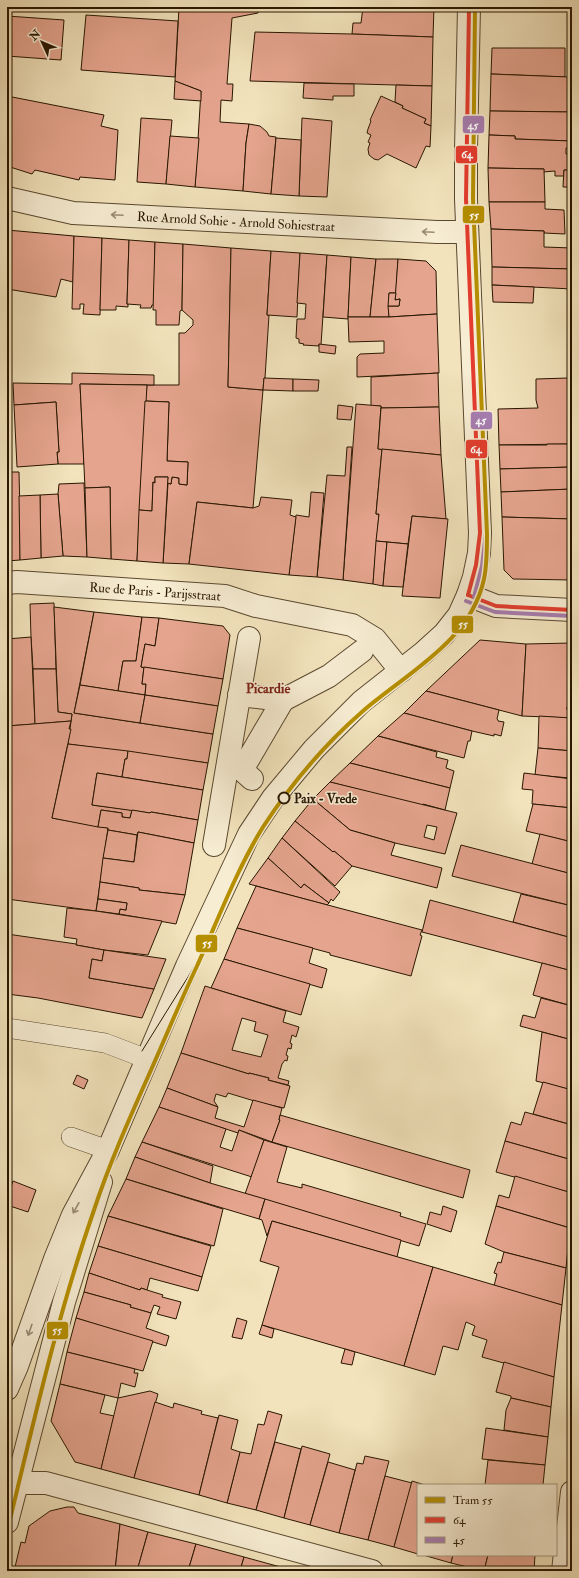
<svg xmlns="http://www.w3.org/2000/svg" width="579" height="1578" viewBox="0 0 579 1578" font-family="'IM FELL Double Pica',serif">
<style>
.building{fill:#e5a48e;stroke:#281600;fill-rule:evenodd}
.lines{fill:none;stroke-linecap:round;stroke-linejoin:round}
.lane-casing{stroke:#5a492f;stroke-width:20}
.street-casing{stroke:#5a492f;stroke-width:24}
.lane{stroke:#f7edd3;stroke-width:19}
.street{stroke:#f7edd3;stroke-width:22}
.tram{stroke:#281600;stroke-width:1}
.bus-1-casing{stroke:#f7edd3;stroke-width:7}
.bus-2-casing{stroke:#f7edd3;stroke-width:7}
.bus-1{stroke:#e43c2e;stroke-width:4}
.bus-2{stroke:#a67cb0;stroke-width:4}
.tram-1-casing{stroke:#f7edd3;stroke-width:7}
.tram-1{stroke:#b68f00;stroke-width:4}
.oneway{stroke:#9a8c74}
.stop-dot{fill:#f7edd3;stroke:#281600;stroke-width:2}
.labels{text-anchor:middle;stroke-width:3;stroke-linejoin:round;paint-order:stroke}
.street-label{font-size:13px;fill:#281600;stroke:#f7edd3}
.stop-label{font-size:13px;font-weight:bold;fill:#281600;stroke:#f7edd3;text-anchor:start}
.neighbourhood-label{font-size:14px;font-weight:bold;fill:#7a1f14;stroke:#f7edd3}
.line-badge{stroke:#f7edd3;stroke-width:1.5}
.badge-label{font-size:11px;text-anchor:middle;font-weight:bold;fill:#fff}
</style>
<rect width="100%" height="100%" fill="#f2e3bc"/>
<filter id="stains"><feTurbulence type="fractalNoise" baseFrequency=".005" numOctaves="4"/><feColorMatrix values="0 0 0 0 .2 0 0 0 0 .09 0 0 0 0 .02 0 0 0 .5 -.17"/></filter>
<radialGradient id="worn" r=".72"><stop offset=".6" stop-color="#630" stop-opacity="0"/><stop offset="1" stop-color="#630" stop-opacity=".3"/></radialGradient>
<!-- building -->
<g class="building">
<polygon points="179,7 258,7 258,13 232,18 227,84 233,84 232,101 221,100 220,122 249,124 246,143 243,191 195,187 201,91 175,81"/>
<polygon points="363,7 434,7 433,37 352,34 353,23 361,23"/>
<polygon points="86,15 178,21 175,77 81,70"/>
<polygon points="7,16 64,20 61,60 7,56"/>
<polygon points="255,32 352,34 433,37 432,86 250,81"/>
<polygon points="492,48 565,48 565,77 491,74"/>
<polygon points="491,74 569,77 568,112 490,111"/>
<polygon points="175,81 201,91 201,101 174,99"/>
<polygon points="304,83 354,84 354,96 333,96 333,100 303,98"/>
<polygon points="396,85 432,86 431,126 424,123 426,119 402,108 403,106 395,102"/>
<polygon points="7,96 104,115 101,126 118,130 115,180 80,177 79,180 35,170 32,174 7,166"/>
<polygon points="381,96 403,106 402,108 426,119 424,123 431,126 430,147 426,146 416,168 387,154 378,160 374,159 369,155 368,149 370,143 368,142 371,135 367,133 368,129 371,121 370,120"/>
<polygon points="490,111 572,112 572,141 515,139 515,136 489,135"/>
<polygon points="141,118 172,120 166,184 137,182"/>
<polygon points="302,118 332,121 327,197 299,196"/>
<polygon points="249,124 260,126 267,132 269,136 276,137 271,194 243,191 246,143"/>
<polygon points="489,135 515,136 515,139 572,141 572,148 566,148 566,154 572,154 572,170 564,170 564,176 555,176 555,171 543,172 544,169 488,168"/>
<polygon points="170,136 199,138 195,187 166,184"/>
<polygon points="276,138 301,140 299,196 271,194"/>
<polygon points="488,168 544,169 545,202 489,202"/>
<polygon points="564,170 572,170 572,198 568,198 568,187 563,187"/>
<polygon points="489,202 545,202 545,209 564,210 565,234 544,233 544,231 491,229"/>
<polygon points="491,229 544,231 544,247 572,248 572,269 492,267"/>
<polygon points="7,230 74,236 73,282 61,279 56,297 7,289"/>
<polygon points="74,236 102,238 100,315 83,314 84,304 80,304 80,309 72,309"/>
<polygon points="102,238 129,240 127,304 128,304 128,307 116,306 116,310 100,310"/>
<polygon points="129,240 155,242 154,305 152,305 151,308 140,308 141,305 127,304"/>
<polygon points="155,242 183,244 182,310 180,311 179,325 156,325 156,310 153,310"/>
<polygon points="183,244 231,248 228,387 263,390 253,508 197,502 189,564 163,563 168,483 171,484 172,477 179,478 179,484 187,485 188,462 167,461 169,402 145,401 147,385 179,385 179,333 185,333 193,325 193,320 182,310"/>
<polygon points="231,248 271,251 267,315 269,315 265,378 264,378 263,390 228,387"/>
<polygon points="271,251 300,253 297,317 267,315"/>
<polygon points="300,253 327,255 321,345 319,344 319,346 303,345 304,344 299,343 299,339 296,338 297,319 305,319 306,304 297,303"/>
<polygon points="327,255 351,257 348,319 323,317"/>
<polygon points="351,257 376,259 370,317 348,317"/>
<polygon points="376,259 398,259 396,293 389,293 389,317 370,317"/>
<polygon points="398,259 426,261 436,271 437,314 389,317 388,306 399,306 400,299 395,300"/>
<polygon points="492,267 572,269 572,289 492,285"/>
<polygon points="492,285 534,287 533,303 493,302"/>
<polygon points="389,293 396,293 395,300 400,299 399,306 388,306"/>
<polygon points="437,314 439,373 357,377 357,357 360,354 384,353 384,341 349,342 348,317 389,317"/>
<polygon points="319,344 336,346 335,354 319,352"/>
<polygon points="72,373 154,375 154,385 80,384 84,464 58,464 57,452 59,452 56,402 14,405 13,383 72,384"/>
<polygon points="438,373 439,407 381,408 381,406 371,406 371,377"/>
<polygon points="264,378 293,379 293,391 263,390"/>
<polygon points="568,378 568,413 572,417 572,444 499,445 498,409 538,408 536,400 536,379"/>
<polygon points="293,379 319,380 318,391 293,391"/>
<polygon points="80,384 147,385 137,561 111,559 110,487 85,488"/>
<polygon points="145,401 169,402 167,461 188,462 187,485 179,484 179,478 172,477 171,484 167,483 168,477 155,477 155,483 153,482 152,511 139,510"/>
<polygon points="56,402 59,452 57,452 58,464 17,467 14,405"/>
<polygon points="356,404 381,406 378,449 382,449 376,514 379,514 373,584 343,580"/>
<polygon points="338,405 353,407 351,420 337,419"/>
<polygon points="439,407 441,455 378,449 381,408"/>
<polygon points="547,444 572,444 572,467 500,469 499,445 547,445"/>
<polygon points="347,447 352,447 343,580 317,577 327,475 345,476"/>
<polygon points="382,449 441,455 446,519 412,516 408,544 376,541 379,514 376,514"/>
<polygon points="572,467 572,489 501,492 500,469"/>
<polygon points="7,472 19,472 20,515 20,560 7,561"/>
<polygon points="155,477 168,477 163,563 137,561 139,510 152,511 153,482 155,483"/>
<polygon points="84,483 87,557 63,556 58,494 59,484"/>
<polygon points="110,487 111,559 87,557 85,488"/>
<polygon points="572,489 572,519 502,517 501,492"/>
<polygon points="311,492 324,493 317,577 289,575 296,515 309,517"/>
<polygon points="58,494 63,556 41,558 40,495"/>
<polygon points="40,495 41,558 20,560 19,496"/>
<polygon points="261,497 292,500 290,515 296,517 289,575 189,564 197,502 253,508 259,506"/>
<polygon points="412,516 448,519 440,598 402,596"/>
<polygon points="502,517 572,519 572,580 513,579 504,570"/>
<polygon points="376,541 387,542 383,586 373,584"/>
<polygon points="387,542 408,544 403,587 383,586"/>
<polygon points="54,603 56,669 33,669 31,637 30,604"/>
<polygon points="54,607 94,612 74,713 213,734 208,763 68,744 72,714 58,712"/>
<polygon points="94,612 142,617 136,661 123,661 118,691 80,685"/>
<polygon points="142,617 159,618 155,646 145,644 141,667 144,667 142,684 146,684 145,695 118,691 123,661 136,661"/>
<polygon points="159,618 223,626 230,635 223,679 141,667 145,644 155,646"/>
<polygon points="31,637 35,724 7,726 7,639"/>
<polygon points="480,640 526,644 522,716 426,691"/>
<polygon points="572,643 572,673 567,709 570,718 522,716 526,644"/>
<polygon points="144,667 223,679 218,706 145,695 146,684 142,684"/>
<polygon points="33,669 56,669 58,712 72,714 71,721 35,724"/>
<polygon points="80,685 145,695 140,723 74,713"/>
<polygon points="571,688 572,688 572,709 567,709"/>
<polygon points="426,691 499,710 497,719 498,720 498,721 504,722 501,736 494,734 494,736 472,731 404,713"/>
<polygon points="145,695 218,706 213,734 140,723"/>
<polygon points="404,713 472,731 470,741 468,741 464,758 378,736"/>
<polygon points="539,716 572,718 572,751 538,748"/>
<polygon points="71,721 69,729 71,729 52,818 108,828 96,911 7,899 7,726"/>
<polygon points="378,736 437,752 436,757 448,760 446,768 454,771 450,788 350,763"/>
<polygon points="68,744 128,751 127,759 125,759 122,777 97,773 92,805 132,810 130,818 122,817 122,813 101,810 98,827 52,818"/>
<polygon points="538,748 572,751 570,778 535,775"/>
<polygon points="128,751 208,763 203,790 122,777 125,759 127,759"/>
<polygon points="350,763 450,788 445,810 423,804 423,806 330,782"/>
<polygon points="97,773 203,790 198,820 151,812 150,813 92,805"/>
<polygon points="524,773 572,779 572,808 532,804 533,790 522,789"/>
<path d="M330,782L457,813L445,854L395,843L350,830L313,799ZM427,825L437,827L434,840L424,837Z"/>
<polygon points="313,799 350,830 395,843 391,855 442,868 437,888 352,866 334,851 333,852 295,821"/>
<polygon points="533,804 572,808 572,842 526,831"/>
<polygon points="101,810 122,813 122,817 130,818 132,810 150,813 151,812 198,820 194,843 138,832 137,835 108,830 108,828 98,827"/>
<polygon points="295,821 333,852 334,851 352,866 335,886 282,838"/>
<polygon points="108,830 137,835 134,862 103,858"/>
<polygon points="138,832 194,843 185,895 139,890 139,888 100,882 103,858 134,862"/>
<polygon points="540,834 572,842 572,874 532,864"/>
<polygon points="282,838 340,892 333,901 331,899 329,903 304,884 301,888 268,858"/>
<polygon points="461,845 572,874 572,906 452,876"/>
<polygon points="268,858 301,888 304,884 329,903 327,905 249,884"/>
<polygon points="100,882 139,888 139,890 185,895 176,924 119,914 120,909 126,910 127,903 98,899"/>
<polygon points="256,886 422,930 420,935 422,936 411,976 330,955 330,953 237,928"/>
<polygon points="521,894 572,906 572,938 513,922"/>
<polygon points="98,899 127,903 126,910 120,909 119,914 96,911"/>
<polygon points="430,900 572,938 572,971 422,932"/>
<polygon points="67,908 96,911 162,921 148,955 104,950 76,945 77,939 64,937"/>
<polygon points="237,928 313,948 309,963 327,969 322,988 224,959"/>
<polygon points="7,934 76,944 76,945 104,950 102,961 92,959 89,978 154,989 142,1018 38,998 7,994"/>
<polygon points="104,950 166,959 154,989 89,978 92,959 102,961"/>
<polygon points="224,959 310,984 301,1015 211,988"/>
<polygon points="542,963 572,971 572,1006 533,995"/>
<path d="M205,986L286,1011L283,1022L299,1027L296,1037L292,1035L290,1043L292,1044L291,1049L288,1048L286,1055L288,1056L287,1061L285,1060L282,1064L278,1078L289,1081L288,1085L268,1080L269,1078L249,1073V1074L181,1053ZM242,1018L256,1022L254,1031L268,1035L261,1057L232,1050Z"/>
<polygon points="541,998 572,1006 572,1040 520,1026 523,1015 535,1018"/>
<polygon points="542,1032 572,1040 572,1090 536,1081"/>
<polygon points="181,1053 249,1074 249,1073 269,1078 268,1080 290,1086 284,1108 261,1103 228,1093 226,1097 216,1094 214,1101 218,1107 167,1088"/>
<polygon points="77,1075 88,1080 84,1089 73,1084"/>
<polygon points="543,1082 572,1090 572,1125 533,1114"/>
<polygon points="167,1088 218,1107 215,1118 244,1127 253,1100 282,1108 279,1120 280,1120 272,1142 239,1130 238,1133 159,1107"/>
<polygon points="159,1107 226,1129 220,1147 232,1151 239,1130 264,1140 252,1177 142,1142"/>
<polygon points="525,1112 572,1125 572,1160 505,1141 511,1122 521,1125"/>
<polygon points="280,1115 470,1170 463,1198 272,1142 280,1120 279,1120"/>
<polygon points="264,1140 287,1147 277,1182 302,1188 302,1184 401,1213 400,1216 426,1224 419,1246 245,1194"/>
<polygon points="505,1141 572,1160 572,1170 568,1172 568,1175 572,1176 572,1193 496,1172"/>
<polygon points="142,1142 213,1166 210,1183 135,1157"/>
<polygon points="135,1157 210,1183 265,1199 259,1219 126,1179"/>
<polygon points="515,1176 572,1193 570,1228 496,1206 499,1195 509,1198"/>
<polygon points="126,1179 223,1209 214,1246 108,1216"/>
<polygon points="13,1181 36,1190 28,1212 7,1205 7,1198"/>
<polygon points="265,1199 401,1240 397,1257 272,1221 267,1236 262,1220 259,1219"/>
<polygon points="443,1206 457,1211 451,1232 427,1224 430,1212 441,1215"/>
<polygon points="496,1206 570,1228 566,1268 504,1252 485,1244"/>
<polygon points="108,1216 211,1246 202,1277 98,1246"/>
<polygon points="272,1221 433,1267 404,1366 262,1325 279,1267 260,1261"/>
<polygon points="98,1246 202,1277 198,1291 150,1278 147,1290 141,1288 140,1290 89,1273"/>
<polygon points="504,1252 566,1268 562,1305 494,1286 497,1274 494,1273 498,1262 501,1263"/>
<polygon points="433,1267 562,1305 554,1377 482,1357 487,1340 472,1335 475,1326 466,1322 458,1350 443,1346 435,1375 404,1366"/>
<polygon points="89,1273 140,1290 141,1288 147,1290 163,1295 162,1297 181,1302 176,1319 157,1314 160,1307 154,1305 151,1313 130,1307 131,1305 84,1292"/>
<polygon points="84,1292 131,1305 130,1307 151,1313 146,1328 169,1336 166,1346 76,1318"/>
<polygon points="76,1318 153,1341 143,1371 67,1352"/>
<polygon points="237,1318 247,1321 242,1339 232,1337"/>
<polygon points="262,1325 274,1329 272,1338 259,1334"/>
<polygon points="345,1349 355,1352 352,1365 341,1363"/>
<polygon points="67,1352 135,1369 134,1373 138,1373 135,1387 121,1383 118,1398 60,1384"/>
<polygon points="504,1362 554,1377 551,1407 511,1398 511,1396 496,1392"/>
<polygon points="60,1384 105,1395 100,1413 114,1416 101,1469 75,1462 51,1421"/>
<polygon points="150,1391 158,1394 134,1478 101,1469 118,1398"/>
<polygon points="511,1398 551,1407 548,1437 504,1430 506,1410"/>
<polygon points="155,1402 173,1408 174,1403 202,1411 201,1414 218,1418 199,1495 134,1478"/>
<polygon points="268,1411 282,1415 256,1510 227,1503 240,1452 251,1454 258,1424 264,1425"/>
<polygon points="219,1415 238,1420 231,1449 240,1452 227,1503 199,1495"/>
<polygon points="486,1428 548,1437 545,1465 482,1459"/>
<polygon points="275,1442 301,1449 284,1518 256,1510"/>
<polygon points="302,1446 330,1454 310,1525 284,1518"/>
<polygon points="365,1456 389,1461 368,1540 339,1533 357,1463 363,1464"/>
<polygon points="488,1460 545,1465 543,1485 485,1485"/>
<polygon points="328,1462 355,1470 339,1533 310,1525"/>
<polygon points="385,1476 412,1483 394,1547 368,1540"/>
<polygon points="412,1481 425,1485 418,1485 418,1554 394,1547"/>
<polygon points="67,1507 74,1507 78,1513 120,1524 115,1571 30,1571 15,1567 21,1542 25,1543 29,1526 50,1511"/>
<polygon points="120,1524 148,1532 137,1571 115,1571"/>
<polygon points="148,1532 196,1544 188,1571 137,1571"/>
<polygon points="196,1544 244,1557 240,1571 188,1571"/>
<polygon points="423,1555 453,1555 451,1563"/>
<polygon points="453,1555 488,1555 484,1571 451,1563"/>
<polygon points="488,1555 535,1555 534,1571 484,1571"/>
<polygon points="244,1557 295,1571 240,1571"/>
</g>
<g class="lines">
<!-- lane casing -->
<g class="lane-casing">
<g id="lane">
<polyline points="7,1028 105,1043 147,1059"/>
<polyline points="71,1137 108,1150"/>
</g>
</g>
<!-- street casing -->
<g class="street-casing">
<g id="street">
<polyline points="7,198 73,213 437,232 467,232"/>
<polyline points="7,583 17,582 225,596 256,606 352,625 375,639 401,671"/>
<polyline points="468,595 496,606 572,610"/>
<polyline points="239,695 283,700 329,676 362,651"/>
<polyline points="252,779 242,770 283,700"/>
<polyline points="214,845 249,638"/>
<polyline points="7,1389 17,1366 55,1259 73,1215 108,1150 187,966 249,834 273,798 314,749 361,702 423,653 444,634 459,615 468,595 474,577 479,553 480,533 466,199 466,150 469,7"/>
<polyline points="7,1492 16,1483 46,1483 372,1571"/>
<polyline points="7,1522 64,1302 101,1182"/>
<polyline points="563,1571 572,1492"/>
</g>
</g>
<!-- lane -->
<use href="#lane" class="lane"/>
<!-- street -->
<use href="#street" class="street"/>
<!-- tram -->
<polyline class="tram" points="142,1051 188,977 207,943"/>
<!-- bus-1 casing -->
<g class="bus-1-casing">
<g id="bus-1">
<polyline points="468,595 476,565 480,533 466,199 469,7"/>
<polyline points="468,595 496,606 572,610"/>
</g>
</g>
<!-- bus-2 casing -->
<g class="bus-2-casing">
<g id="bus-2">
<polyline points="474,597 482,566 486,533 472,199 475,7"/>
<polyline points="466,601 495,612 572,616"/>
</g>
</g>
<!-- bus-1 -->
<use href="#bus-1" class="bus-1"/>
<!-- bus-2 -->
<use href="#bus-2" class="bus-2"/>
<!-- tram-1 casing -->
<g class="tram-1-casing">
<path id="tram-1" d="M7,1532C33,1425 57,1317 93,1213C109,1164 130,1117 151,1070C166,1036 181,1000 197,966C218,920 236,871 263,827C291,784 325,744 363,711C407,673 471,641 484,579C487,565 487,549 487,534L473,199L475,7"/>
</g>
<!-- tram-1 -->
<use href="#tram-1" class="tram-1"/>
</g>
<!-- one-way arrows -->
<defs><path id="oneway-shaft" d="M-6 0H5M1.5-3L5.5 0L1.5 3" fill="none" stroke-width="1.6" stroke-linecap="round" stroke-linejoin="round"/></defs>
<g class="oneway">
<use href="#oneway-shaft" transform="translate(117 215) rotate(-177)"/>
<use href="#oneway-shaft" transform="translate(428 232) rotate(-177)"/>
<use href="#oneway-shaft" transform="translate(76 1208) rotate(119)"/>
<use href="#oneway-shaft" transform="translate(30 1330) rotate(109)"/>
</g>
<!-- markers -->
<circle class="stop-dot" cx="284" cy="798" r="5.5"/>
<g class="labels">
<!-- street labels -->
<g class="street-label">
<text transform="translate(236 221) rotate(3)" y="5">Rue Arnold Sohie - Arnold Sohiestraat</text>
<text transform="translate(155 591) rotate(4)" y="5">Rue de Paris - Parijsstraat</text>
</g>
<!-- stop labels -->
<g class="stop-label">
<text x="294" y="803">Paix - Vrede</text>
</g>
<!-- neighbourhood labels -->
<g class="neighbourhood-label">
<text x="268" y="693">Picardie</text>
</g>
</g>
<g class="line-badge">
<rect x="462" y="115" width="23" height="19" rx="4" fill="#a67cb0"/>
<rect x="455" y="145" width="23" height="19" rx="4" fill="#e43c2e"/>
<rect x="462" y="205" width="23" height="19" rx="4" fill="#b68f00"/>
<rect x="470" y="411" width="23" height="19" rx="4" fill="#a67cb0"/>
<rect x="465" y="439" width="23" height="20" rx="4" fill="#e43c2e"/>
<rect x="451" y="615" width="23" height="19" rx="4" fill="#b68f00"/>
<rect x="195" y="934" width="23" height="19" rx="4" fill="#b68f00"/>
<rect x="46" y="1321" width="23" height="19" rx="4" fill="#b68f00"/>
</g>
<g class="badge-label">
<text x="473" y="129">45</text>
<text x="467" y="158">64</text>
<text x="474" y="219">55</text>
<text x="481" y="424">45</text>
<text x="476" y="453">64</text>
<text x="463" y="628">55</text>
<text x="207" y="947">55</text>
<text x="57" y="1334">55</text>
</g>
<!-- margin -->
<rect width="579" height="1578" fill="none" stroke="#f2e3bc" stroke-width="24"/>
<rect x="8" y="8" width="563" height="1562" fill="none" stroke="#281600" stroke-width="2"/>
<rect x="12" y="12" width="555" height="1554" fill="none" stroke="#281600"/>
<!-- legend -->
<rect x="417" y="1484" width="140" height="72" fill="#f7edd3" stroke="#a4977f"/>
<rect x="425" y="1497" width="20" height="6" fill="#b68f00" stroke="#a4977f"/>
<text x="453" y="1504" font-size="12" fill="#281600">Tram 55</text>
<rect x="425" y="1517" width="20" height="6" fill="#e43c2e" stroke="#a4977f"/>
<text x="453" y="1524" font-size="12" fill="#281600">64</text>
<rect x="425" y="1537" width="20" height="6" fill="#a67cb0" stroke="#a4977f"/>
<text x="453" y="1544" font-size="12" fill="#281600">45</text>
<!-- north arrow -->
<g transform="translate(42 42) rotate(314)" stroke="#f7edd3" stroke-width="3" paint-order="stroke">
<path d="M0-3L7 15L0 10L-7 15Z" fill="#281600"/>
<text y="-6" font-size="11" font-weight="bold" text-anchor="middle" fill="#281600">N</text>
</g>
<rect width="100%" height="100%" filter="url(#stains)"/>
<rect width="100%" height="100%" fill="url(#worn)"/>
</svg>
